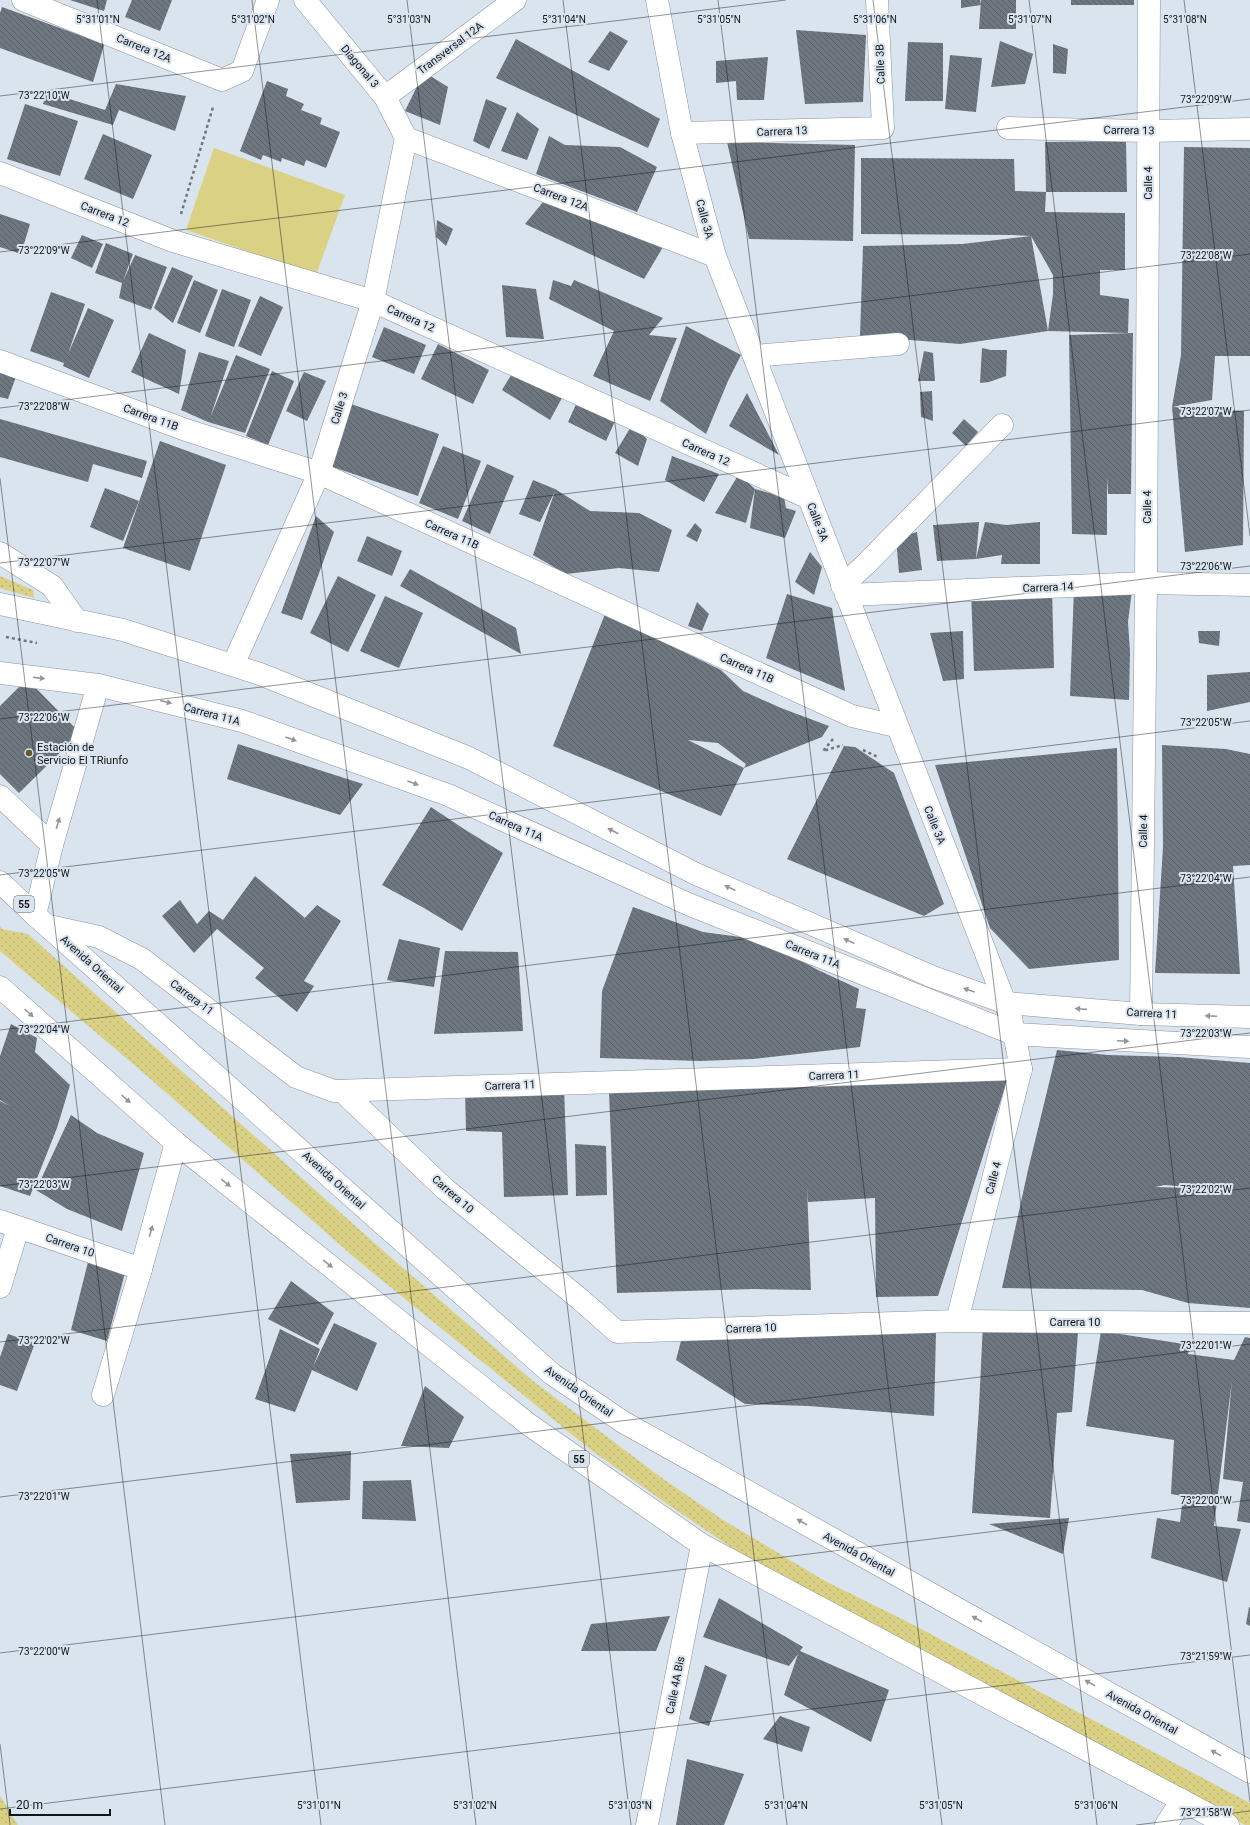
<svg xmlns="http://www.w3.org/2000/svg" width="1250" height="1825" viewBox="0 0 1250 1825" font-family="Roboto,sans-serif">
<style>
.grass{fill:url(#grass-dots)}
.park{fill:#dad184}
.building{fill:url(#building-back-hatch);fill-rule:evenodd}
.lines{fill:none;stroke-linecap:round;stroke-linejoin:round}
.minor-casing{stroke:#8a939c;stroke-width:23}
.major-casing{stroke:#8a939c;stroke-width:23}
.path{stroke:#6f757c;stroke-width:2.5;stroke-dasharray:3 3;stroke-linecap:butt}
.minor{stroke:#fff;stroke-width:22}
.major{stroke:#fff;stroke-width:22}
.oneway{fill:#949697}
.ticks{fill:none;stroke:#121518;stroke-width:1;stroke-opacity:0.45}
.poi-dot{fill:#615a27;stroke:#dae4ee;stroke-width:1.5}
.labels{text-anchor:middle;stroke-width:4;stroke-linejoin:round;paint-order:stroke}
.shield{fill:#dae4ee;stroke:#4e5358;stroke-width:1}
.shield-label{font-size:10px;font-weight:bold;fill:#121518}
.street-label{font-size:11px;fill:#121518;stroke:#dae4ee}
.poi-label{font-size:11px;fill:#121518;stroke:#dae4ee;text-anchor:start}
.ticks-label{font-size:10px;text-anchor:middle;fill:#121518;stroke:#dae4ee;stroke-width:4;stroke-linejoin:round;paint-order:stroke}
</style>
<defs>
<pattern id="grass-dots" width="8" height="8" patternUnits="userSpaceOnUse"><rect width="8" height="8" fill="#dad184"/><path d="M2 2h.1M6 6h.1" fill="none" stroke="#bab371" stroke-width="1.8" stroke-linecap="round"/></pattern>
<pattern id="building-back-hatch" width="6" height="6" patternUnits="userSpaceOnUse"><rect width="6" height="6" fill="#6e7780"/><path d="M-1 5l2 2M0 0l6 6M5-1l2 2" fill="none" stroke="#596068"/></pattern>
</defs>
<rect width="100%" height="100%" fill="#dae4ee"/>
<!-- grass -->
<g class="grass">
<polygon points="0,576 33,590 34,598 0,588"/>
<polygon points="0,926 2,929 28,934 380,1248 533,1381 662,1478 723,1520 825,1581 904,1620 1250,1803 1250,1825 1245,1825 911,1647 738,1552 660,1499 591,1450 362,1264 139,1069 0,951"/>
<polygon points="0,1796 18,1825 0,1825"/>
</g>
<!-- park -->
<polygon class="park" points="214,148 345,195 316,275 186,230"/>
<!-- building -->
<g class="building">
<polygon points="70,0 107,0 104,11"/>
<polygon points="132,0 172,0 160,31 125,17"/>
<polygon points="961,0 980,0 981,5 961,8"/>
<polygon points="981,0 1016,0 1016,29 979,29"/>
<rect x="1071" y="0" width="63" height="5"/>
<polygon points="2,7 82,36 105,42 93,82 0,48 0,13"/>
<polygon points="796,30 866,35 863,102 805,104"/>
<polygon points="610,31 628,41 609,71 588,62"/>
<polygon points="516,39 660,119 648,148 496,78"/>
<polygon points="1000,41 1033,54 1025,84 991,87"/>
<polygon points="908,42 943,43 943,101 905,101"/>
<polygon points="1053,44 1068,49 1066,74 1053,73"/>
<polygon points="950,55 982,58 976,112 945,109"/>
<polygon points="768,57 764,100 737,100 736,81 716,83 716,61"/>
<polygon points="432,77 448,87 440,125 405,111 421,78"/>
<polygon points="267,81 288,89 286,96 304,104 301,110 322,118 320,124 340,132 326,168 306,160 304,166 282,158 281,162 263,155 261,160 240,151"/>
<polygon points="116,84 186,96 175,131 119,110 113,125 43,104 47,92 105,110"/>
<polygon points="486,99 507,108 489,149 473,141"/>
<polygon points="25,104 78,121 60,176 7,159"/>
<polygon points="517,112 539,129 527,160 501,151"/>
<polygon points="103,134 152,155 133,199 84,179"/>
<polygon points="549,136 565,145 620,147 657,167 637,212 536,174"/>
<polygon points="1126,141 1127,192 1046,192 1045,212 1125,213 1125,270 1100,270 1100,295 1129,299 1128,333 1048,331 960,344 860,336 863,246 962,244 1031,236 1048,331 1053,294 1053,275 1031,236 1012,235 861,234 861,158 1014,159 1015,191 1046,192 1045,142"/>
<polygon points="727,142 855,145 853,241 749,239"/>
<polygon points="1184,147 1250,148 1250,356 1215,356 1212,400 1172,407 1244,411 1243,545 1185,552 1172,407 1181,355"/>
<polygon points="543,202 663,247 644,279 525,224"/>
<polygon points="0,214 30,224 21,254 0,247"/>
<polygon points="437,220 453,229 446,246 436,237"/>
<polygon points="82,235 103,244 92,268 71,258"/>
<polygon points="106,243 133,254 123,281 135,255 167,267 151,310 119,298 122,283 95,273"/>
<polygon points="172,267 193,276 173,323 154,308"/>
<polygon points="194,280 218,290 200,333 177,323"/>
<polygon points="553,280 571,286 574,280 663,318 649,335 677,338 650,401 593,376 614,331 549,299"/>
<polygon points="502,285 536,289 544,339 506,337"/>
<polygon points="222,289 251,300 234,347 205,336"/>
<polygon points="51,292 85,304 68,354 88,308 114,320 89,378 63,366 64,363 30,351"/>
<polygon points="260,296 283,307 261,356 238,346"/>
<polygon points="686,326 741,355 728,381 706,434 660,401"/>
<polygon points="384,327 426,345 414,374 372,357"/>
<polygon points="149,333 186,350 179,394 131,372"/>
<polygon points="1133,333 1131,494 1108,494 1107,477 1107,535 1072,534 1069,335"/>
<polygon points="438,344 489,370 473,404 421,379"/>
<polygon points="982,348 991,350 1007,350 1006,376 989,382 980,383"/>
<polygon points="924,351 933,353 935,381 918,381"/>
<polygon points="199,352 229,361 210,418 236,355 270,369 245,433 208,422 181,410"/>
<polygon points="0,365 18,371 8,399 0,397"/>
<polygon points="516,367 562,398 550,420 502,390"/>
<polygon points="272,371 294,381 268,445 246,436"/>
<polygon points="304,372 326,381 307,421 286,411"/>
<polygon points="932,391 933,421 921,417 920,392"/>
<polygon points="747,393 779,455 729,426"/>
<polygon points="578,400 616,419 606,441 568,422"/>
<polygon points="351,404 439,434 418,496 330,466"/>
<polygon points="0,419 147,461 142,478 93,464 88,482 0,457"/>
<polygon points="964,419 978,432 966,446 952,433"/>
<polygon points="632,425 647,439 638,466 615,453"/>
<polygon points="160,441 226,465 190,571 123,548"/>
<polygon points="443,446 481,461 458,519 419,503"/>
<polygon points="672,456 719,474 704,502 665,480"/>
<polygon points="487,464 514,476 490,534 462,521"/>
<polygon points="739,474 755,489 784,497 786,508 796,511 785,538 750,528 755,489 746,523 715,513"/>
<polygon points="533,480 555,489 590,511 639,513 672,530 659,572 619,568 566,574 533,555 555,491 540,522 519,514"/>
<polygon points="105,488 139,501 123,541 90,527"/>
<polygon points="316,516 334,532 302,620 281,613"/>
<polygon points="979,522 976,559 985,522 1006,525 1040,522 1040,564 1001,564 1002,555 976,559 937,561 933,525"/>
<polygon points="695,523 702,530 697,542 686,536"/>
<polygon points="917,532 922,570 899,573 896,538"/>
<polygon points="367,536 402,551 392,576 357,561"/>
<polygon points="810,552 822,567 814,595 795,582"/>
<polygon points="410,569 516,628 521,654 400,586"/>
<polygon points="338,576 376,595 348,652 310,633"/>
<polygon points="1074,588 1132,590 1128,622 1130,652 1129,700 1070,696"/>
<polygon points="1052,589 1054,668 974,671 971,591"/>
<polygon points="787,594 832,608 845,691 766,658"/>
<polygon points="385,596 423,613 399,668 360,651"/>
<polygon points="697,602 709,614 702,631 688,626"/>
<path d="M605,614L721,670L743,691L781,708L829,726L822,737L744,768L721,816L553,746ZM688,740L718,743L746,764L744,768Z"/>
<polygon points="963,631 964,679 943,681 930,633"/>
<polygon points="1198,631 1220,631 1219,646 1199,643"/>
<polygon points="1250,672 1250,702 1207,711 1207,675"/>
<polygon points="27,679 80,733 19,793 0,774 0,706"/>
<polygon points="238,744 363,784 340,815 227,779"/>
<polygon points="1162,745 1226,749 1250,754 1250,865 1233,866 1240,974 1155,973 1163,847"/>
<polygon points="844,746 855,747 894,773 944,904 924,916 787,859"/>
<polygon points="1117,748 1119,960 1029,969 990,928 935,765"/>
<polygon points="431,807 464,829 503,853 462,931 424,908 382,885"/>
<polygon points="255,876 305,918 302,921 317,905 341,921 304,981 314,986 297,1012 255,978 264,968 217,929 194,953 162,916 180,900 197,924 209,911 223,920"/>
<polygon points="633,907 703,932 763,940 818,970 859,989 856,1008 866,1009 860,1047 753,1059 700,1061 600,1058 602,991"/>
<polygon points="399,939 440,948 434,987 387,980"/>
<polygon points="445,951 518,952 523,1031 434,1034"/>
<polygon points="11,1024 37,1038 35,1052 70,1085 57,1128 30,1196 0,1186 0,1101 10,1106 0,1100 0,1056"/>
<path d="M1057,1050L1108,1055L1178,1057L1250,1063V1308L1188,1303L1142,1290L1002,1288L1028,1170ZM1165,1185L1190,1187V1188L1155,1187Z"/>
<polygon points="1009,1075 938,1296 876,1297 875,1198 808,1202 807,1187 811,1290 754,1289 617,1293 609,1092"/>
<polygon points="564,1088 568,1195 504,1197 502,1132 466,1131 465,1089"/>
<polygon points="71,1115 97,1133 144,1153 122,1231 67,1209 36,1190"/>
<polygon points="575,1144 606,1146 607,1195 576,1196"/>
<polygon points="90,1254 127,1265 107,1341 71,1330"/>
<polygon points="291,1281 334,1313 318,1345 268,1319"/>
<polygon points="334,1323 377,1343 357,1391 312,1370 295,1412 255,1399 280,1329 320,1349 313,1367"/>
<polygon points="983,1323 1078,1332 1072,1412 1057,1413 1050,1518 972,1513 979,1407"/>
<polygon points="1101,1331 1190,1345 1188,1354 1234,1360 1245,1337 1250,1338 1250,1523 1237,1521 1243,1482 1223,1479 1232,1380 1214,1526 1241,1529 1227,1582 1151,1558 1157,1518 1180,1522 1183,1496 1171,1494 1174,1440 1086,1426"/>
<polygon points="936,1332 934,1416 809,1406 745,1404 676,1360 683,1333"/>
<polygon points="8,1334 35,1343 17,1391 0,1385 0,1357"/>
<polygon points="425,1386 464,1417 449,1448 401,1446"/>
<polygon points="351,1451 350,1500 296,1503 290,1454"/>
<polygon points="411,1480 416,1521 362,1519 363,1481"/>
<polygon points="1069,1518 1063,1554 989,1524"/>
<polygon points="719,1598 803,1647 800,1651 889,1690 871,1742 784,1695 798,1654 789,1666 703,1637"/>
<polygon points="1249,1607 1250,1607 1250,1626 1246,1624"/>
<polygon points="670,1616 656,1651 581,1651 591,1624"/>
<polygon points="705,1665 727,1675 709,1726 689,1719"/>
<polygon points="780,1716 810,1727 802,1752 763,1739"/>
<polygon points="687,1759 744,1774 724,1825 676,1825"/>
</g>
<g class="lines">
<!-- minor casing -->
<g class="minor-casing">
<g id="minor">
<polyline points="23,0 222,80 242,71 268,0"/>
<polyline points="305,0 385,97 406,138"/>
<polyline points="657,0 682,133 715,256 1011,1018 1021,1069 957,1321"/>
<polyline points="385,97 515,0"/>
<polyline points="1008,128 1148,131 1250,129"/>
<polyline points="682,133 883,128 877,0"/>
<polyline points="406,138 715,256"/>
<polyline points="0,173 173,241 373,301 809,498"/>
<polyline points="754,356 898,344"/>
<polyline points="0,361 186,430 319,473 852,716 896,726"/>
<polyline points="0,553 52,586 77,621"/>
<polyline points="842,586 865,565 1002,425"/>
<polyline points="846,595 1146,583 1250,585"/>
<polyline points="233,665 319,473 373,301 406,138"/>
<polyline points="0,796 52,845"/>
<polyline points="35,915 52,845 98,685"/>
<polyline points="49,926 99,937 142,959 296,1077 334,1091 1021,1069"/>
<polyline points="1141,1014 1146,583 1149,0"/>
<polyline points="342,1091 445,1189 581,1300 617,1332 957,1321 1250,1323"/>
<polyline points="0,1221 141,1269"/>
<polyline points="0,1287 18,1228"/>
<polyline points="103,1395 141,1269 176,1143"/>
<polyline points="647,1825 702,1545"/>
<polyline points="1166,1825 1182,1800"/>
</g>
</g>
<!-- major casing -->
<g class="major-casing">
<g id="major">
<polyline points="0,604 123,630 260,674 469,758 696,874 933,977 1006,1003 1141,1014 1250,1017"/>
<polyline points="0,673 98,685 242,721 448,795 688,904 1014,1034 1250,1047"/>
<polyline points="0,882 35,915 552,1374 623,1422 1250,1772"/>
<polyline points="0,987 176,1143 528,1424 702,1545 1228,1825"/>
</g>
</g>
<!-- path -->
<g class="path">
<polyline points="181,214 213,107"/>
<polyline points="6,637 37,643"/>
<polyline points="833,739 823,751 843,745"/>
<polyline points="863,750 878,757"/>
</g>
<!-- minor -->
<use href="#minor" class="minor"/>
<!-- major -->
<use href="#major" class="major"/>
</g>
<!-- one-way arrows -->
<defs><path id="oneway-solid" d="M-6-.8H1V-3.2L6.5 0L1 3.2V.8H-6Z"/></defs>
<g class="oneway">
<use href="#oneway-solid" transform="translate(39 678) rotate(7)"/>
<use href="#oneway-solid" transform="translate(166 702) rotate(14)"/>
<use href="#oneway-solid" transform="translate(291 739) rotate(20)"/>
<use href="#oneway-solid" transform="translate(413 783) rotate(20)"/>
<use href="#oneway-solid" transform="translate(58 823) rotate(-74)"/>
<use href="#oneway-solid" transform="translate(613 831) rotate(-153)"/>
<use href="#oneway-solid" transform="translate(730 888) rotate(-156)"/>
<use href="#oneway-solid" transform="translate(849 941) rotate(-156)"/>
<use href="#oneway-solid" transform="translate(969 990) rotate(-161)"/>
<use href="#oneway-solid" transform="translate(1081 1009) rotate(-176)"/>
<use href="#oneway-solid" transform="translate(29 1013) rotate(42)"/>
<use href="#oneway-solid" transform="translate(1211 1016) rotate(-178)"/>
<use href="#oneway-solid" transform="translate(1123 1041) rotate(3)"/>
<use href="#oneway-solid" transform="translate(126 1099) rotate(42)"/>
<use href="#oneway-solid" transform="translate(226 1183) rotate(39)"/>
<use href="#oneway-solid" transform="translate(151 1231) rotate(-74)"/>
<use href="#oneway-solid" transform="translate(328 1264) rotate(39)"/>
<use href="#oneway-solid" transform="translate(802 1522) rotate(-151)"/>
<use href="#oneway-solid" transform="translate(977 1619) rotate(-151)"/>
<use href="#oneway-solid" transform="translate(1090 1683) rotate(-151)"/>
<use href="#oneway-solid" transform="translate(1216 1753) rotate(-151)"/>
</g>
<!-- ticks -->
<path class="ticks" d="M97,0L321,1825M252,0L476,1825M407,0L631,1825M563,0L787,1825M718,0L942,1825M873,0L1097,1825M1029,0L1250,1802M1184,0L1250,536M0,96L786,0M0,252L1250,99M0,408L1250,254M0,478L165,1825M0,563L1250,410M0,719L1250,566M0,875L1250,721M0,1030L1250,877M0,1186L1250,1033M0,1342L1250,1188M0,1497L1250,1344M0,1653L1250,1500M0,1744L10,1825M0,1809L1250,1655M1136,1825L1250,1811"/>
<!-- markers -->
<circle class="poi-dot" cx="29" cy="753" r="4"/>
<g class="labels">
<!-- shield labels -->
<g class="shield">
<rect x="14" y="896" width="20" height="16" rx="3"/>
<rect x="569" y="1451" width="20" height="16" rx="3"/>
</g>
<g class="shield-label">
<text x="24" y="908">55</text>
<text x="579" y="1463">55</text>
</g>
<!-- street labels -->
<g class="street-label">
<text transform="translate(144 48) rotate(22)" y="4">Carrera 12A</text>
<text transform="translate(450 48) rotate(-37)" y="4">Transversal 12A</text>
<text transform="translate(880 64) rotate(-92)" y="4">Calle 3B</text>
<text transform="translate(360 66) rotate(50)" y="4">Diagonal 3</text>
<text transform="translate(1129 130) rotate(1)" y="4">Carrera 13</text>
<text transform="translate(782 131) rotate(-2)" y="4">Carrera 13</text>
<text transform="translate(1148 183) rotate(-90)" y="4">Calle 4</text>
<text transform="translate(561 197) rotate(21)" y="4">Carrera 12A</text>
<text transform="translate(105 214) rotate(21)" y="4">Carrera 12</text>
<text transform="translate(705 219) rotate(75)" y="4">Calle 3A</text>
<text transform="translate(411 318) rotate(24)" y="4">Carrera 12</text>
<text transform="translate(339 408) rotate(-73)" y="4">Calle 3</text>
<text transform="translate(151 417) rotate(20)" y="4">Carrera 11B</text>
<text transform="translate(706 452) rotate(24)" y="4">Carrera 12</text>
<text transform="translate(1147 507) rotate(-90)" y="4">Calle 4</text>
<text transform="translate(818 522) rotate(69)" y="4">Calle 3A</text>
<text transform="translate(452 534) rotate(24)" y="4">Carrera 11B</text>
<text transform="translate(1048 587) rotate(-2)" y="4">Carrera 14</text>
<text transform="translate(747 668) rotate(24)" y="4">Carrera 11B</text>
<text transform="translate(212 714) rotate(15)" y="4">Carrera 11A</text>
<text transform="translate(935 825) rotate(68)" y="4">Calle 3A</text>
<text transform="translate(516 826) rotate(24)" y="4">Carrera 11A</text>
<text transform="translate(1143 831) rotate(-89)" y="4">Calle 4</text>
<text transform="translate(813 954) rotate(22)" y="4">Carrera 11A</text>
<text transform="translate(92 964) rotate(42)" y="4">Avenida Oriental</text>
<text transform="translate(192 997) rotate(37)" y="4">Carrera 11</text>
<text transform="translate(1152 1013) rotate(3)" y="4">Carrera 11</text>
<text transform="translate(834 1075) rotate(-2)" y="4">Carrera 11</text>
<text transform="translate(510 1085) rotate(-2)" y="4">Carrera 11</text>
<text transform="translate(993 1178) rotate(-76)" y="4">Calle 4</text>
<text transform="translate(334 1180) rotate(42)" y="4">Avenida Oriental</text>
<text transform="translate(453 1194) rotate(41)" y="4">Carrera 10</text>
<text transform="translate(70 1245) rotate(19)" y="4">Carrera 10</text>
<text x="1075" y="1326">Carrera 10</text>
<text transform="translate(751 1328) rotate(-2)" y="4">Carrera 10</text>
<text transform="translate(579 1391) rotate(35)" y="4">Avenida Oriental</text>
<text transform="translate(859 1554) rotate(29)" y="4">Avenida Oriental</text>
<text transform="translate(675 1685) rotate(-79)" y="4">Calle 4A Bis</text>
<text transform="translate(1142 1712) rotate(29)" y="4">Avenida Oriental</text>
</g>
<!-- poi labels -->
<g class="poi-label">
<text x="37" y="751">Estación de<tspan x="37" dy="13">Servicio El TRiunfo</tspan></text>
</g>
</g>
<g class="ticks-label">
<text x="98" y="23">5°31'01"N</text>
<text x="253" y="23">5°31'02"N</text>
<text x="409" y="23">5°31'03"N</text>
<text x="564" y="23">5°31'04"N</text>
<text x="719" y="23">5°31'05"N</text>
<text x="875" y="23">5°31'06"N</text>
<text x="1030" y="23">5°31'07"N</text>
<text x="1185" y="23">5°31'08"N</text>
<text x="44" y="99">73°22'10"W</text>
<text x="1206" y="103">73°22'09"W</text>
<text x="44" y="254">73°22'09"W</text>
<text x="1206" y="259">73°22'08"W</text>
<text x="44" y="410">73°22'08"W</text>
<text x="1206" y="415">73°22'07"W</text>
<text x="44" y="566">73°22'07"W</text>
<text x="1206" y="570">73°22'06"W</text>
<text x="44" y="721">73°22'06"W</text>
<text x="1206" y="726">73°22'05"W</text>
<text x="44" y="877">73°22'05"W</text>
<text x="1206" y="882">73°22'04"W</text>
<text x="44" y="1033">73°22'04"W</text>
<text x="1206" y="1037">73°22'03"W</text>
<text x="44" y="1188">73°22'03"W</text>
<text x="1206" y="1193">73°22'02"W</text>
<text x="44" y="1344">73°22'02"W</text>
<text x="1206" y="1349">73°22'01"W</text>
<text x="44" y="1500">73°22'01"W</text>
<text x="1206" y="1504">73°22'00"W</text>
<text x="44" y="1655">73°22'00"W</text>
<text x="1206" y="1660">73°21'59"W</text>
<text x="319" y="1809">5°31'01"N</text>
<text x="475" y="1809">5°31'02"N</text>
<text x="630" y="1809">5°31'03"N</text>
<text x="786" y="1809">5°31'04"N</text>
<text x="941" y="1809">5°31'05"N</text>
<text x="1096" y="1809">5°31'06"N</text>
<text x="1206" y="1816">73°21'58"W</text>
</g>
<!-- scale -->
<path d="M10 1809v6h100v-6" fill="none" stroke="#121518" stroke-width="2"/>
<text x="16" y="1809" font-size="12" fill="#121518" stroke="#dae4ee" stroke-width="3" paint-order="stroke">20 m</text>
</svg>
